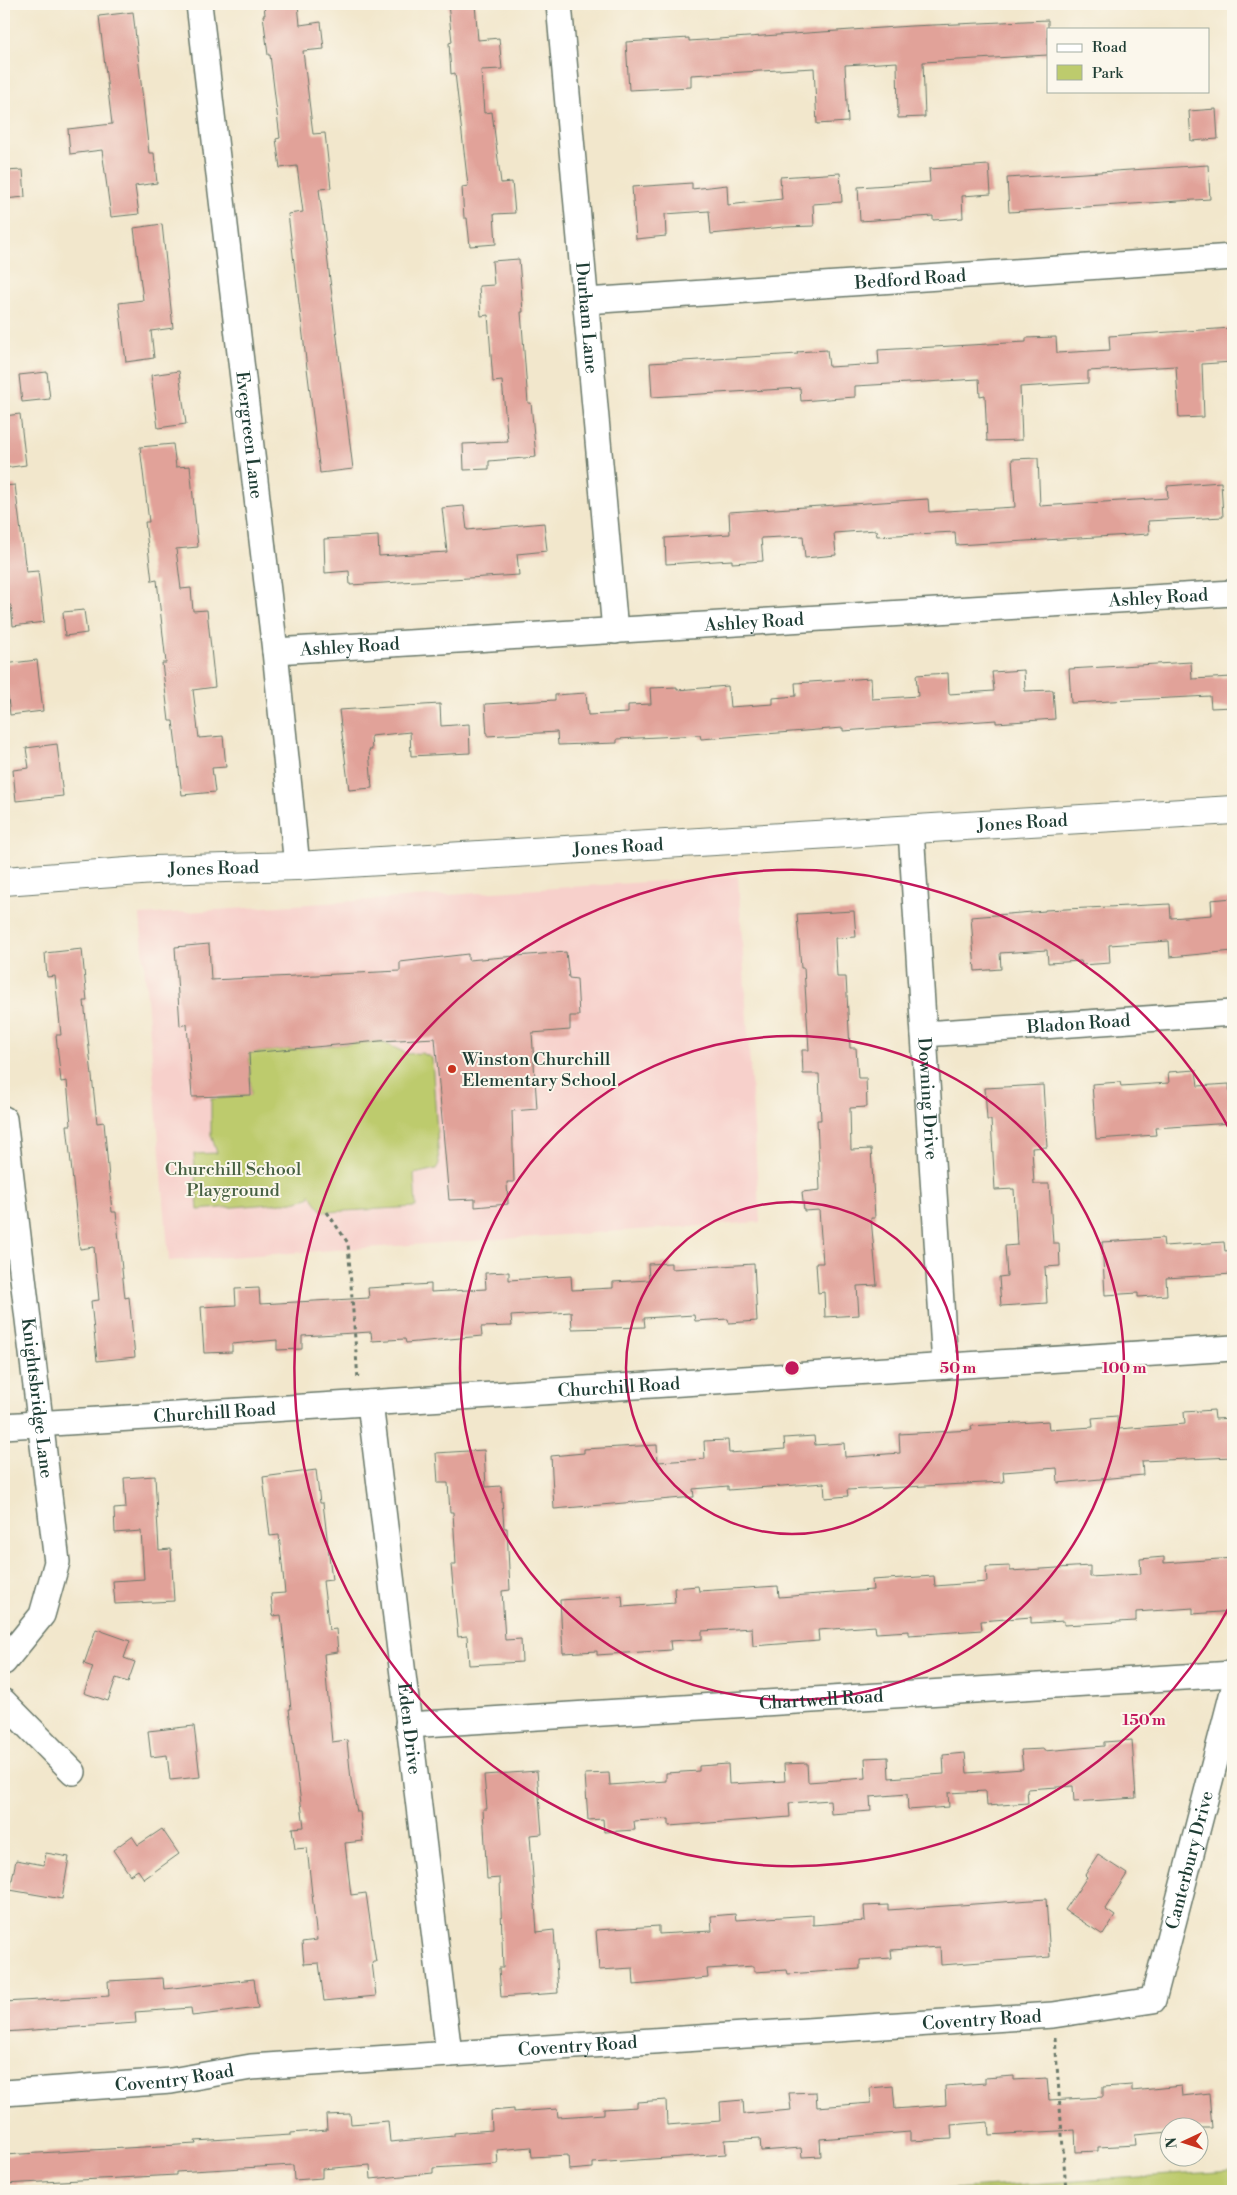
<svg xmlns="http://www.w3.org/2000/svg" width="1237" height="2195" viewBox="0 0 1237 2195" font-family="'Libre Bodoni',serif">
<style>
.built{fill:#f7d0cb}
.green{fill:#bdcb6d;stroke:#6e8450}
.building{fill:#e1a299}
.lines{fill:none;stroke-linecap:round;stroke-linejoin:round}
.street-casing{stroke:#697869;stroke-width:28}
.secondary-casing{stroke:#697869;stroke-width:30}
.path{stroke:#697869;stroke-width:3;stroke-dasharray:4 4;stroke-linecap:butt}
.street{stroke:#fff;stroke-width:25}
.secondary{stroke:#fff;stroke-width:28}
.ring{fill:none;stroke:#c2185b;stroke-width:2.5}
.poi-dot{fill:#c8321e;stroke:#fbf7ec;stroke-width:2}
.labels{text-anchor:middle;stroke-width:4;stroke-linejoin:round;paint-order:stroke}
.street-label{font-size:18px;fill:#1f3d34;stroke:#fbf7ec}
.poi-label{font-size:18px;fill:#1f3d34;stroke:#fbf7ec;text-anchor:start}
.park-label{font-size:18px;fill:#466042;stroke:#fbf7ec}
.centre{fill:#c2185b;stroke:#fbf7ec;stroke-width:2.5}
.ring-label{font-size:15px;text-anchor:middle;font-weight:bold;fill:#c2185b;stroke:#fbf7ec;stroke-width:4;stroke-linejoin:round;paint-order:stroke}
</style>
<rect width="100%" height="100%" fill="#fbf7ec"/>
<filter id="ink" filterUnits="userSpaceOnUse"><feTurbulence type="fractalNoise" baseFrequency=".02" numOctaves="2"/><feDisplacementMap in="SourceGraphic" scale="10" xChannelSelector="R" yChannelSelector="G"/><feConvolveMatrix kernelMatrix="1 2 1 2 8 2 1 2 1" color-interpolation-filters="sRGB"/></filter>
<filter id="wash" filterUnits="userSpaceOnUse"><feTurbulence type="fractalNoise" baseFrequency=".0096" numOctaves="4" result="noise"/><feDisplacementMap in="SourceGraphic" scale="20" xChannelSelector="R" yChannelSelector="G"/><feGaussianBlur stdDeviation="1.12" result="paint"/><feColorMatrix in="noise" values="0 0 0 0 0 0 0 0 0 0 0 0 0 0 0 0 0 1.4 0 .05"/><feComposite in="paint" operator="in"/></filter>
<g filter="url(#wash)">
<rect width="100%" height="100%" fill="#f2e7cc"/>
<!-- built -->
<polygon class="built" points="738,876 760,1222 169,1261 140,915"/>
<!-- green -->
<g class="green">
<polygon points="380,1041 408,1054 422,1053 432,1058 439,1164 436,1169 414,1174 416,1207 327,1212 321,1210 310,1194 309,1198 293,1202 198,1210 194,1154 217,1153 211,1135 211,1099 251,1095 249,1053"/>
<polygon points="1233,2171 1233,2191 920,2191"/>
</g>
<g id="blocks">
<!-- building -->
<g class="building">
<polygon points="264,4 298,4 300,25 321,22 324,49 303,51 313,134 325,133 331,188 319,189 353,469 320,473 288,214 303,212 297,166 280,168 276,139 280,138 270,55 268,55 263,15 265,15"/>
<polygon points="448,4 475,4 478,40 499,38 502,69 481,70 484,113 492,112 501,183 512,182 515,213 494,214 496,244 470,246 467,218 464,218 462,187 468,186 455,73 451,74 449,43 452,42"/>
<polygon points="133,12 149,153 154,153 157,183 135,186 139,214 111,217 102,150 70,154 68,129 112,124 99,16"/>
<polygon points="1048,20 1048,55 923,62 925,117 898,118 897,62 845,65 848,122 817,124 814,68 691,75 691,87 629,90 626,42 689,38 689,41 911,26"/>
<polygon points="1216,109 1218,139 1191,141 1189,111"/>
<polygon points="989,165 991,194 962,196 963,218 933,220 933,216 860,221 858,187 930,182 929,169"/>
<polygon points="1208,165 1210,199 1009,212 1007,178"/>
<polygon points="23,170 25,197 4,199 4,171"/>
<polygon points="840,173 842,202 813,204 814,226 784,227 711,234 709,211 665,214 666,236 636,239 632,187 692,183 692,189 727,185 728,205 782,199 780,177"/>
<polygon points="162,224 173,328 151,331 154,358 126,362 119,303 143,300 134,228"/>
<polygon points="519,259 523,312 521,312 528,403 531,403 536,457 489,461 489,469 464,470 463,444 508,442 502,381 493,382 488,315 481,316 479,286 494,285 492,261"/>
<polygon points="1232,328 1233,362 1202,364 1204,417 1179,418 1176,366 1088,371 1088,383 1020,387 1022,440 987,441 985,395 980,396 979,379 855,386 855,397 801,401 800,388 652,397 650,363 798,354 797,352 827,350 829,367 879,364 878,350 1026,342 1026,338 1056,337 1057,353 1110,350 1109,336"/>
<polygon points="179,371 186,424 158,428 151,375"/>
<polygon points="47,372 50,399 22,402 19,375"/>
<polygon points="20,414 26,465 4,468 4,416"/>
<polygon points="173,444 176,467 190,466 198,547 176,549 181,589 191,588 193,611 207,610 215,687 193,690 199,738 223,736 226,767 212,768 215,792 182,795 173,721 169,721 162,663 166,663 157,580 152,581 145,522 149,522 140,447"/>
<polygon points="1038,458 1040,506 1168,498 1167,486 1221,482 1223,517 1148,521 1149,534 956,545 955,532 877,536 876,530 834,533 836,555 805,558 803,536 761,538 763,561 732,563 732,560 666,564 665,538 730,534 729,512 928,499 929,512 1015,507 1012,459"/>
<polygon points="15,485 26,572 38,571 44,622 13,626 11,605 4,606 4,486"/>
<polygon points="464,506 467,530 544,523 547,551 517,554 519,575 350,585 349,571 325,573 324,539 378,536 379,556 447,552 442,508"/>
<polygon points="84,610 87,633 65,636 63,612"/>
<polygon points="37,660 43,711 10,715 4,664"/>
<polygon points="1191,662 1192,679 1233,677 1233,707 1211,708 1210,696 1071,703 1069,669"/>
<polygon points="1024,670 1025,691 1053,690 1055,719 996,723 996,720 843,731 843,728 701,739 700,735 617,739 617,743 558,745 557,732 487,736 485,704 555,700 555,695 586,693 588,715 628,713 628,705 651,704 650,688 677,687 677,690 728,686 730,707 773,704 773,698 796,696 795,683 871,678 872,699 918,696 916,675 948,673 949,694 994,691 992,672"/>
<polygon points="440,704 441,726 469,724 470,753 411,756 410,732 371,736 372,750 369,750 372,788 349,790 339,710"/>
<polygon points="57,744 63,796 16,801 13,770 29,768 26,748"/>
<polygon points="1233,898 1233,951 1170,957 1169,941 1109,945 1110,963 1082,965 1081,961 1048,963 1047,950 1000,953 1001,969 975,971 971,917 1045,911 1045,910 1170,904 1171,918 1212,915 1211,900"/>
<polygon points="854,911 856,937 835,938 837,977 846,977 850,1048 856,1048 858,1078 866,1078 867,1107 850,1108 851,1150 871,1149 875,1218 871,1218 877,1285 857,1286 859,1315 825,1317 824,1292 818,1293 816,1263 823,1263 819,1210 804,1211 802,1192 820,1190 817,1120 821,1120 819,1074 803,1074 802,1050 809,1050 804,968 801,968 797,914"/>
<polygon points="209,944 211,980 400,971 400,962 468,954 468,960 566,952 569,978 577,979 579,1016 570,1016 570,1030 532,1033 537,1109 512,1111 514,1182 507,1182 508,1204 475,1207 475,1199 449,1200 435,1038 380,1041 249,1053 251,1095 192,1097 187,1024 180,1026 175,947"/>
<polygon points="82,949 87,1001 84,1001 97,1123 104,1122 112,1212 116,1212 125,1298 129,1297 135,1357 97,1361 91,1301 99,1300 94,1247 80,1249 67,1125 71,1125 67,1081 61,1082 56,1035 61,1035 55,976 47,977 45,953"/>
<polygon points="1196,1070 1198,1086 1229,1084 1232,1123 1155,1128 1156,1135 1096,1139 1092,1084 1120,1082 1121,1086 1169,1083 1168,1072"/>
<polygon points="1043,1085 1047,1147 1032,1148 1034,1184 1049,1184 1053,1243 1059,1243 1060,1266 1045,1267 1047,1303 1001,1306 999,1277 1007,1276 1005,1246 1017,1245 1014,1189 995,1190 991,1120 987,1120 985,1088"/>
<polygon points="1163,1238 1164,1246 1224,1242 1225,1251 1233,1250 1233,1274 1166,1278 1167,1295 1138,1297 1138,1293 1105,1295 1102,1242"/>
<polygon points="671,1263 671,1269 754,1264 757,1321 729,1323 728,1319 695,1321 694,1315 644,1318 645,1327 572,1329 571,1312 511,1316 512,1326 481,1327 482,1336 406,1343 405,1339 372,1341 371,1332 302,1336 302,1349 277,1350 277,1340 232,1344 232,1352 204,1353 201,1307 236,1305 235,1289 259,1288 260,1304 369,1298 368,1288 431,1284 431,1292 486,1289 485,1273 509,1272 509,1280 571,1276 572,1290 613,1288 613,1282 649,1280 648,1264"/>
<polygon points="1214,1410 1215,1419 1233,1418 1233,1457 1142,1461 1143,1475 1058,1483 1057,1468 1003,1472 1004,1482 847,1490 848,1496 825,1498 824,1483 728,1490 728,1486 693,1489 694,1497 554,1509 551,1456 584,1453 584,1449 657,1445 658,1462 705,1459 704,1441 728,1440 729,1453 785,1449 784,1438 814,1436 815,1445 844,1443 845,1457 900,1453 899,1434 972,1430 971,1426 1048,1421 1049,1430 1093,1427 1092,1418 1117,1416 1118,1429 1185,1424 1184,1412"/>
<polygon points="484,1450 486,1487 501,1486 504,1528 507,1528 510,1590 502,1591 505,1640 521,1639 522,1662 469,1665 467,1636 458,1637 451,1565 456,1565 453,1512 450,1512 448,1483 438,1483 436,1453"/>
<polygon points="316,1470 320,1503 323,1503 332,1580 323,1581 329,1630 336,1629 338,1652 324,1654 332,1742 347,1740 351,1780 357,1812 360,1812 363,1841 345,1843 351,1895 366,1893 376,1962 372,1962 376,1996 324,2001 319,1963 304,1964 302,1942 317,1940 307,1848 295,1849 292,1828 304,1827 289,1709 291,1709 281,1615 273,1616 271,1594 285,1593 279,1535 270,1536 263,1477"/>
<polygon points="155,1476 159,1550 171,1549 174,1601 115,1604 113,1581 144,1579 141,1531 115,1533 114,1509 126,1508 124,1478"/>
<polygon points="1164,1557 1164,1563 1233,1558 1233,1611 1193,1614 1193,1608 1136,1612 1136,1621 1064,1625 1064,1621 1031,1623 1031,1617 981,1621 982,1630 909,1635 909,1631 876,1633 875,1626 818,1630 819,1641 753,1646 752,1628 702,1631 702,1639 670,1641 671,1650 597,1655 597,1651 563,1653 560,1600 622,1596 623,1607 675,1603 674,1588 698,1586 699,1591 778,1586 779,1597 873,1590 872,1580 934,1576 935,1586 987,1582 986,1567 1010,1566 1010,1571 1090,1566 1090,1577 1141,1574 1140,1559"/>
<polygon points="96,1629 130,1641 124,1658 135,1662 128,1682 116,1678 108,1701 84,1693 93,1667 84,1664"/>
<polygon points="194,1726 200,1777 170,1780 167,1755 151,1757 148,1731"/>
<polygon points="1132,1740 1136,1798 1074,1802 1073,1786 1027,1789 1028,1803 987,1806 986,1791 948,1793 949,1807 908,1810 907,1794 870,1797 871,1811 831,1814 830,1800 789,1803 790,1817 669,1826 669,1819 634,1821 635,1830 604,1832 603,1819 588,1820 585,1774 609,1773 610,1785 666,1781 666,1773 699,1771 699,1766 728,1764 729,1784 785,1781 784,1764 807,1763 808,1782 866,1778 865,1758 888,1757 889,1778 944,1774 943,1755 965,1753 967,1773 1023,1769 1021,1750 1044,1749 1044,1751 1104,1746 1104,1742"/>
<polygon points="537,1771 542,1834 530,1835 537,1932 554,1930 558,1993 501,1997 499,1968 503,1968 500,1878 487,1879 483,1809 487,1809 484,1775"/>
<polygon points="162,1829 179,1854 144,1879 138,1870 130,1875 113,1850 132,1836 138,1845"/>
<polygon points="46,1853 69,1857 62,1899 10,1890 16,1860 44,1865"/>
<polygon points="1098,1855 1127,1874 1105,1909 1115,1916 1103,1935 1065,1910 1087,1877 1085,1875"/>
<polygon points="1046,1899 1050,1957 941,1965 940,1947 891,1950 892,1958 860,1960 860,1969 788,1974 787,1970 754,1972 754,1966 707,1969 708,1978 634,1985 633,1968 599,1970 596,1930 659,1926 659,1934 712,1931 711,1916 735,1914 736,1920 813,1915 813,1925 865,1921 864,1906 888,1905 888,1910"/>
<polygon points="163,1978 164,1989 254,1979 258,2008 192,2016 191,2008 135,2012 136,2023 4,2032 4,2002 109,1996 108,1981"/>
<polygon points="1014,2076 1014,2080 1047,2078 1049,2100 1103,2097 1103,2087 1132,2085 1132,2091 1181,2086 1182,2096 1209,2093 1212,2128 1170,2128 1170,2132 1135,2135 1136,2145 1098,2147 1098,2151 1076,2152 1075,2130 989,2135 988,2122 951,2125 952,2139 910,2141 910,2132 820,2139 821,2156 802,2157 801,2148 761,2151 760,2138 725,2140 726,2154 593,2163 593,2168 569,2170 568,2155 532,2157 531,2147 497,2150 498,2164 433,2168 433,2173 371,2179 370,2165 322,2169 322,2178 294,2180 293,2165 176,2172 176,2175 4,2184 4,2155 196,2144 195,2141 291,2135 291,2133 327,2130 326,2115 350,2114 351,2124 388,2121 390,2142 454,2136 454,2133 492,2130 491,2111 514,2109 514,2112 557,2109 558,2117 604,2114 604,2109 637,2107 637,2102 666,2100 667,2125 721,2121 720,2102 743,2100 744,2114 791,2110 789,2093 816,2092 817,2107 871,2103 870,2088 893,2086 895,2109 946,2105 945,2086 985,2083 985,2078"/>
</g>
</g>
</g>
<g filter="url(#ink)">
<use href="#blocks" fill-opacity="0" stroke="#697869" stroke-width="1"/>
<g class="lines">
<!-- street casing -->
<g class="street-casing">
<g id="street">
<path id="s1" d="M199,4L275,651L297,866"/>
<path id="s2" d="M559,4L615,631"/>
<path id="s3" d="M586,301L1233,257"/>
<path id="s4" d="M275,651L1233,593"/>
<path id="s5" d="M911,830L945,1366"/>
<path id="s6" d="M924,1034L1233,1013"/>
<path id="s7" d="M4,1119L57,1562L42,1615L4,1662"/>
<path id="s8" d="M370,1403L449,2054"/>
<path id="s9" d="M4,1426L1233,1348"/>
<polyline points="4,1702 73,1772"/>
<path id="s10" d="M408,1725L1233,1674"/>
<path id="s11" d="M4,2093L171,2081L251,2067L1053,2015L1153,2000L1233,1692"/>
</g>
</g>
<!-- secondary casing -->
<g class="secondary-casing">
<g id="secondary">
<path id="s12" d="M4,881L154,870L297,866L1233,810"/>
</g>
</g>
<!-- path -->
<g class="path">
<polyline points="327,1212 348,1243 358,1380"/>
<polyline points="1055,2037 1066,2191"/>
</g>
<!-- street -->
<use href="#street" class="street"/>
<!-- secondary -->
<use href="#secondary" class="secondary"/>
</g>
</g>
<!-- distance rings -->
<g class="ring">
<circle cx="792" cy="1368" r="166"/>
<circle cx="792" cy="1368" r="332"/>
<path d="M1232 1602A498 498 0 1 1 1232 1134"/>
</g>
<!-- markers -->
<circle class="poi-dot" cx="452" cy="1069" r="5"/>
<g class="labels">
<!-- street labels -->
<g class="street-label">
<text dy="6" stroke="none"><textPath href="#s3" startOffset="325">Bedford Road</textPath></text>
<text dy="6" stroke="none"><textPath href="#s2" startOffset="315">Durham Lane</textPath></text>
<text dy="6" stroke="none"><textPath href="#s1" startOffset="434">Evergreen Lane</textPath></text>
<text dy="6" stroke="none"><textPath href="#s4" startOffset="885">Ashley Road</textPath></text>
<text dy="6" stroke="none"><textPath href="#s4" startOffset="480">Ashley Road</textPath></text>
<text dy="6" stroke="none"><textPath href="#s4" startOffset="75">Ashley Road</textPath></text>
<text dy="6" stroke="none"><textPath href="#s12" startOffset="1020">Jones Road</textPath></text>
<text dy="6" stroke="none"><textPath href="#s12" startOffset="615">Jones Road</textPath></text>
<text dy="6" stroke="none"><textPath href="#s12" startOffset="210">Jones Road</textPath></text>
<text dy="6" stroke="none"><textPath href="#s6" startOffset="155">Bladon Road</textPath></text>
<text dy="6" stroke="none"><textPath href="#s5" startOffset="269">Downing Drive</textPath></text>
<text dy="6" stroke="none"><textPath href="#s9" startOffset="616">Churchill Road</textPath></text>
<text dy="6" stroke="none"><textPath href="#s7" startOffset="281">Knightsbridge Lane</textPath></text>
<text dy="6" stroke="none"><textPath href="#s9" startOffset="211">Churchill Road</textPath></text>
<text dy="6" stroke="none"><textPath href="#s10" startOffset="414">Chartwell Road</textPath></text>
<text dy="6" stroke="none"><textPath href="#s8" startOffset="328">Eden Drive</textPath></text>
<text dy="6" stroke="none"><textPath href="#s11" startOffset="1298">Canterbury Drive</textPath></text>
<text dy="6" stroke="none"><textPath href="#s11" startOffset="981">Coventry Road</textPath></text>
<text dy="6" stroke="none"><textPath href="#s11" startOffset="576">Coventry Road</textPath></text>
<text dy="6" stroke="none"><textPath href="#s11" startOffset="171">Coventry Road</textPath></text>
</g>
<!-- poi labels -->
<g class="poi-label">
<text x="462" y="1065">Winston Churchill<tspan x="462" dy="21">Elementary School</tspan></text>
</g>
<!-- park labels -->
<g class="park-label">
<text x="233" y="1175">Churchill School<tspan x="233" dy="21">Playground</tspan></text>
</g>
</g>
<circle cx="792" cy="1368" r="8" class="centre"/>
<g class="ring-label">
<text x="958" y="1373">50 m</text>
<text x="1124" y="1373">100 m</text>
<text x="1144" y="1725">150 m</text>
</g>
<!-- margin -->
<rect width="1237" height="2195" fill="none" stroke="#fbf7ec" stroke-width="20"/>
<!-- legend -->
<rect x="1047" y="28" width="162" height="65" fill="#fbf7ec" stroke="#a3ada2"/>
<rect x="1057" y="44" width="25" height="8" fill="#ffffff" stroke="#a3ada2"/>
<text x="1092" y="52" font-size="15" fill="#1f3d34">Road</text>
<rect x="1057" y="65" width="25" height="15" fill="#bdcb6d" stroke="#a3ada2"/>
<text x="1092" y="78" font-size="15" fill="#1f3d34">Park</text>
<!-- north arrow -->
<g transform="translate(1184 2142) rotate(266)"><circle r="24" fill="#fbf7ec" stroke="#a3ada2"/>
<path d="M0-4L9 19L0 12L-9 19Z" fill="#c8321e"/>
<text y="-8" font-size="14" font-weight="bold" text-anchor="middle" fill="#1f3d34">N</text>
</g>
</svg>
